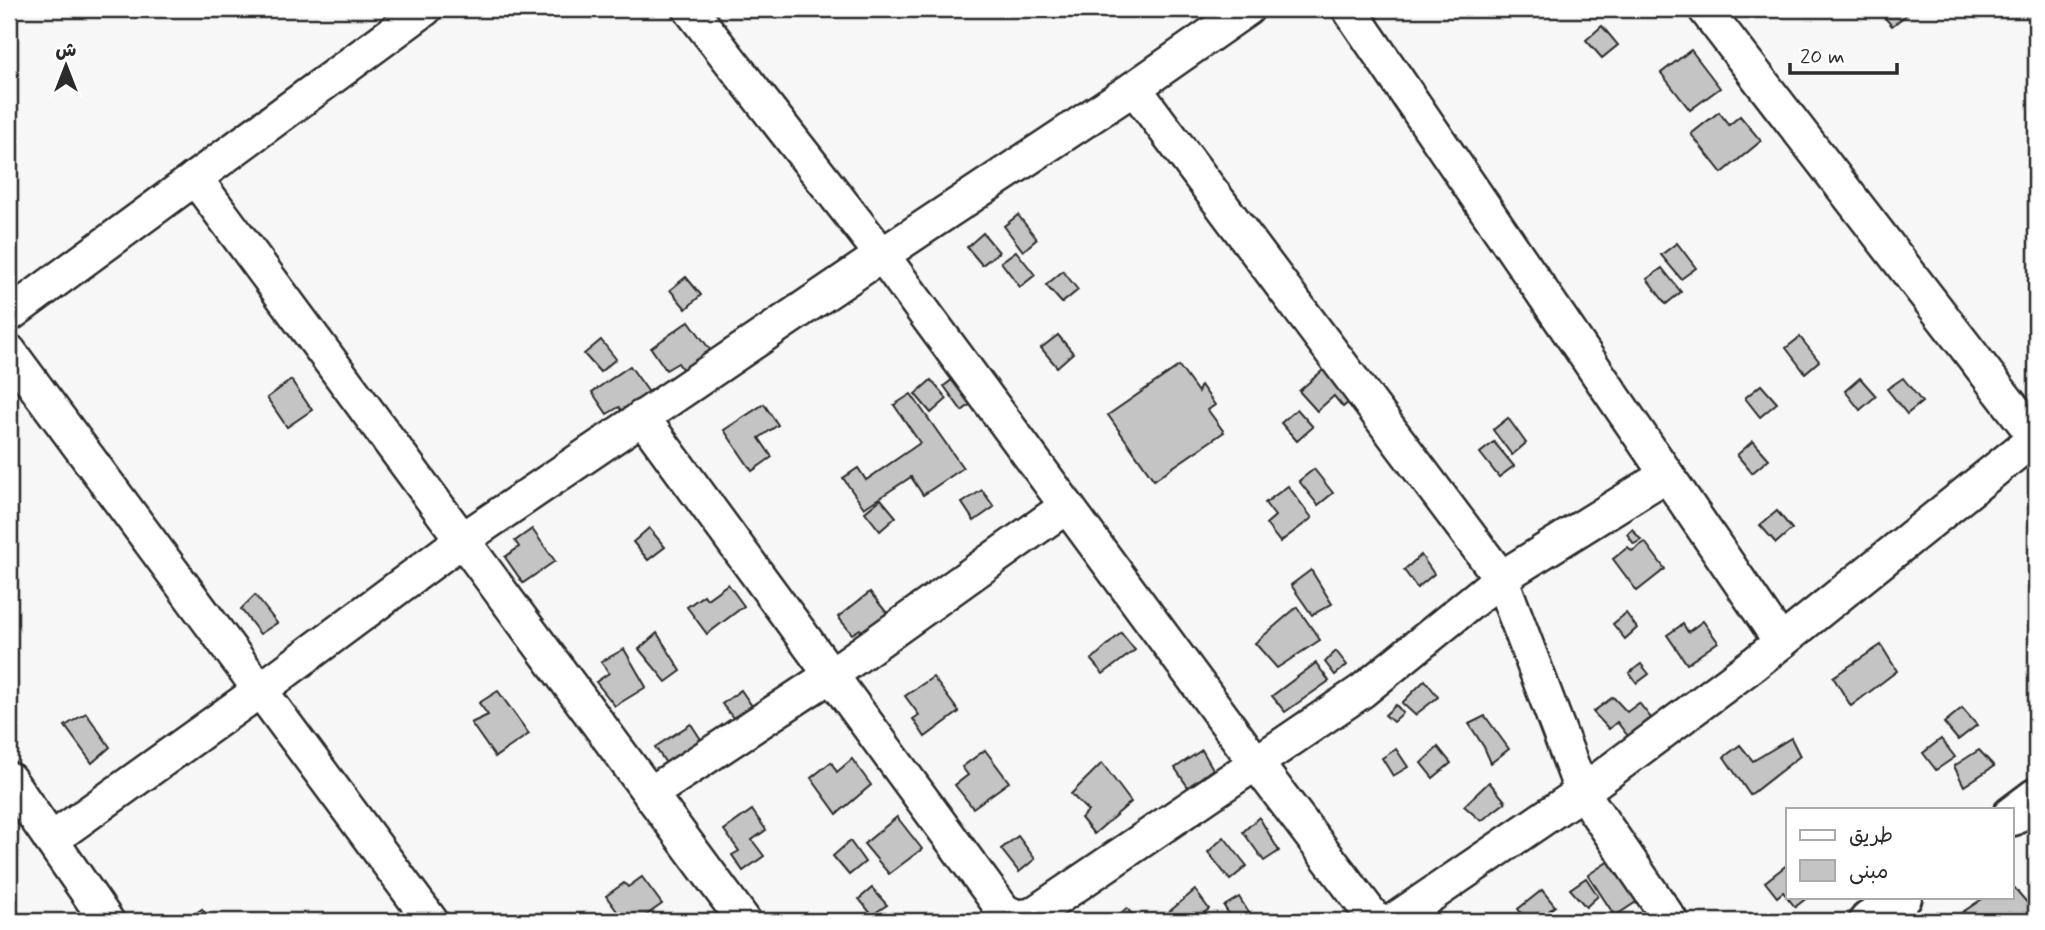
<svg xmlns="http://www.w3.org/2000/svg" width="2045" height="930" viewBox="0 0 2045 930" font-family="Mynerve,'Playpen Sans Arabic',sans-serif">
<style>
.building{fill:#c4c4c4;stroke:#2b2b2b;stroke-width:2}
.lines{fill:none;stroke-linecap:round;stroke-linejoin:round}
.minor-casing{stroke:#2b2b2b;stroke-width:38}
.tertiary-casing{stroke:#2b2b2b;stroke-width:44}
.minor{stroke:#fff;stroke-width:33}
.tertiary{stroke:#fff;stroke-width:38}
</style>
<rect width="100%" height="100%" fill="#f7f7f7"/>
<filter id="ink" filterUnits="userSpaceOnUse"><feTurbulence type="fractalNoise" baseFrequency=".0143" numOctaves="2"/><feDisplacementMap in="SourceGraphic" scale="14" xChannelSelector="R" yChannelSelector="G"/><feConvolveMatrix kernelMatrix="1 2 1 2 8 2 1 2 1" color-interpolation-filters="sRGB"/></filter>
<g filter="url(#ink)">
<!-- building -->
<g class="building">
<polygon points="1877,9 1905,9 1909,13 1892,26"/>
<polygon points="1602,26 1618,45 1602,58 1586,40"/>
<polygon points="1691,50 1720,88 1690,110 1661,73"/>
<polygon points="1719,112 1729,125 1740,116 1761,141 1722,173 1691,134"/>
<polygon points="1018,215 1037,239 1023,251 1004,226"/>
<polygon points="983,233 999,252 982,265 967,247"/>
<polygon points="1677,243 1696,268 1681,279 1661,255"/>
<polygon points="1016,251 1035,275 1020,287 1001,262"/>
<polygon points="1662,268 1681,292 1666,304 1647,279"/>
<polygon points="1063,271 1078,290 1062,303 1046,285"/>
<polygon points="686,277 701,295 686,309 670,290"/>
<polygon points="689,321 713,354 685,373 678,363 666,370 651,348"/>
<polygon points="1058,335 1073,353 1057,367 1041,348"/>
<polygon points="1800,337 1819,361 1805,373 1786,348"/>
<polygon points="601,340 616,359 600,372 584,354"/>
<polygon points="1330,364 1357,395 1343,407 1334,396 1317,411 1299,391"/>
<polygon points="630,366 653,398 626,418 619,407 607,414 592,392"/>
<polygon points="1179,366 1198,392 1201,385 1215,405 1208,410 1224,432 1154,480 1108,415"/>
<polygon points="958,375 977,399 962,411 944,386"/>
<polygon points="1860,378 1876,396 1860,410 1845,391"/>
<polygon points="1903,378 1922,402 1907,414 1887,389"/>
<polygon points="291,380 312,410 287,427 267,398"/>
<polygon points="931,380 947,399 931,413 915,394"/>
<polygon points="1761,385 1777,403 1760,417 1745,398"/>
<polygon points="911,394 963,468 923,495 911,477 864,508 843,478 858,468 866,480 920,443 894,405"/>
<polygon points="764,404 778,425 759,438 772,457 752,471 724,430"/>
<polygon points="1297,409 1313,427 1297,441 1281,423"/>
<polygon points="1508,418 1526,443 1512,455 1493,430"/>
<polygon points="1753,441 1769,459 1752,473 1737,455"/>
<polygon points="1494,442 1514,466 1499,477 1480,453"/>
<polygon points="1314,469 1333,493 1318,505 1299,481"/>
<polygon points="1288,486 1312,518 1280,542 1266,524 1275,516 1265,503"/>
<polygon points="982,490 994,507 974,521 962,503"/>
<polygon points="881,499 896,517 880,531 865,512"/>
<polygon points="1777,511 1792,529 1776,543 1760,525"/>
<polygon points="649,528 665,547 648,560 633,542"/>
<polygon points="532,529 555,561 523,583 505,557 519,547 515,541"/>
<polygon points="1632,529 1641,540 1634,544 1627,534"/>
<polygon points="1645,542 1665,569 1637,591 1613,559 1628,547 1632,551"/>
<polygon points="1421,555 1434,574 1417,588 1404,570"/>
<polygon points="1311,570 1332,604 1312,615 1291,585"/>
<polygon points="728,584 744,606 707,634 687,607 704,595 707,599"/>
<polygon points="870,592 895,623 870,642 860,629 852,634 838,617"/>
<polygon points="255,595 277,623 260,634 241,609"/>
<polygon points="1297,607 1320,640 1277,668 1255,643"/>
<polygon points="1626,613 1637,628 1625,639 1613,624"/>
<polygon points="1703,621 1718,642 1687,664 1667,635 1683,624 1688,632"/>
<polygon points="657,633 681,671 666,682 639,649"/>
<polygon points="1121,633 1135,650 1103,674 1091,660"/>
<polygon points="1881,645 1897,671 1851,706 1833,677"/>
<polygon points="624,649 646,687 615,706 596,682 609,673 601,662"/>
<polygon points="1336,651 1347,665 1335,675 1325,662"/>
<polygon points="1316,663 1329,681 1285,712 1272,696"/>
<polygon points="1641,664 1649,674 1637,683 1629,673"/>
<polygon points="933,677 959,712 925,737 913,719 919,715 905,696"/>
<polygon points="1425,680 1438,697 1415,715 1402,703"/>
<polygon points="741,690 752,706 766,696 782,716 738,724 722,704"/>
<polygon points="498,691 529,734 495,757 471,723 488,715 479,703"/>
<polygon points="1613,697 1627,712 1639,703 1651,718 1628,736 1617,722 1609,729 1593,712"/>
<polygon points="1396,705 1403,713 1393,722 1385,715"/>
<polygon points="1962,708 1977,725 1958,740 1944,723"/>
<polygon points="86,713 110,747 92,763 65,726"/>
<polygon points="1485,716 1509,749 1491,763 1484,747 1469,724"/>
<polygon points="691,724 715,761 670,769 655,747"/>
<polygon points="1791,738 1800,756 1750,795 1724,757 1740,745 1753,761"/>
<polygon points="1941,739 1955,757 1936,770 1923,753"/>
<polygon points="1438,747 1451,763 1433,778 1421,763"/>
<polygon points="1396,749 1408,767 1393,776 1382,758"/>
<polygon points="985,750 1009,782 973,808 955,785 968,775 962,767"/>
<polygon points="1202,750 1213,769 1188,787 1175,768"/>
<polygon points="1979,750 1994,766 1964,786 1954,766"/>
<polygon points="852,759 871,785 837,814 811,778 831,762 837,772"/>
<polygon points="1102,763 1131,802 1094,834 1081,818 1088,811 1071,794"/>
<polygon points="1489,782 1506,802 1481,821 1464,806"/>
<polygon points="752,810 766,830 752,840 764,856 743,871 732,855 739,851 724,830"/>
<polygon points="897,817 922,849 889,874 864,844"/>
<polygon points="1259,817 1279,851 1264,861 1243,832"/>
<polygon points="1018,836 1035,859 1019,872 1001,849"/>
<polygon points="1224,837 1247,866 1230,880 1208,852"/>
<polygon points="850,841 865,862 849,875 833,856"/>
<polygon points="1621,853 1648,894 1615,916 1588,875"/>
<polygon points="1788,864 1788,897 1808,897 1795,907 1783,892 1777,897 1765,882"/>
<polygon points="642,877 662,904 638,921 624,921 606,896 624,883 628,887"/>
<polygon points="1586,878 1598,896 1586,907 1570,889"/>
<polygon points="2012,885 2036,913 2036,921 1962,921 1957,916 1985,897 2012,897"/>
<polygon points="872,888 887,905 872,915 859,899"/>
<polygon points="1195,890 1209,909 1193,921 1169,921 1164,916"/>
<polygon points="1542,890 1555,906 1540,918 1543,921 1527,921 1518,909"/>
<polygon points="1239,897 1252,918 1247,921 1233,921 1224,906"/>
<polygon points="1127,908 1137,921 1111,921"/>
<polygon points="202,909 211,921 185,921"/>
</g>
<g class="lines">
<!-- minor casing -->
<g class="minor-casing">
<g id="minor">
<polyline points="690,9 882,255 1256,763 1376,921"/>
<polyline points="1349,9 1781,642"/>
<polyline points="1705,9 2036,438"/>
<polyline points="1134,88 1501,578 1582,792 1671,921"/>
<polyline points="195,178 744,921"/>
<polyline points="9,315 425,9"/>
<polyline points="9,351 431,921"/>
<polyline points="642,417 1004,911 1017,917 1032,915 1362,691 1501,578 1666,475"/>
<polyline points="9,779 107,921"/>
<polyline points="650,794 831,675 1067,506"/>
<polyline points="51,840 259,691 462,540 882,255 1134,88 1247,9"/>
<polyline points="1393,921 1582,792 1755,663 2036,437"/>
</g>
</g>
<!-- tertiary casing -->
<g class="tertiary-casing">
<g id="tertiary">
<polyline points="2012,816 2036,798"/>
<polyline points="1869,921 1902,897"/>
</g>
</g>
<!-- minor -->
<use href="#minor" class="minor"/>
<!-- tertiary -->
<use href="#tertiary" class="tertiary"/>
</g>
</g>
<!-- margin -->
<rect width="2045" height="930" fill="none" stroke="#fff" stroke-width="35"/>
<rect x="18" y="18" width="2010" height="895" fill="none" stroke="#2b2b2b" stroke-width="2.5" filter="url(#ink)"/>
<!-- legend -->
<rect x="1786" y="808" width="228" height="91" fill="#ffffff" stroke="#aaaaaa" stroke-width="2"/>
<rect x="1800" y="830" width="35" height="10" fill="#ffffff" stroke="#aaaaaa" stroke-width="2"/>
<text x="1849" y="842" font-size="21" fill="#2b2b2b">طريق</text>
<rect x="1800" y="860" width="35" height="21" fill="#c4c4c4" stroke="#aaaaaa" stroke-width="2"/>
<text x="1849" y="878" font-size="21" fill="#2b2b2b">مبنى</text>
<!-- north arrow -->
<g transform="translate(66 66)" stroke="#ffffff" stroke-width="5" paint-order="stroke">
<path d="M0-5L12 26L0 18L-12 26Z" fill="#2b2b2b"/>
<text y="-10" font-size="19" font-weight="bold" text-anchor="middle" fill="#2b2b2b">ش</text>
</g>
<!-- scale -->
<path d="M1790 63v10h107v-10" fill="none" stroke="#2b2b2b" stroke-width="3.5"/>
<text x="1800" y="63" font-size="21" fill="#2b2b2b" stroke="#ffffff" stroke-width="5" paint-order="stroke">20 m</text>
</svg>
